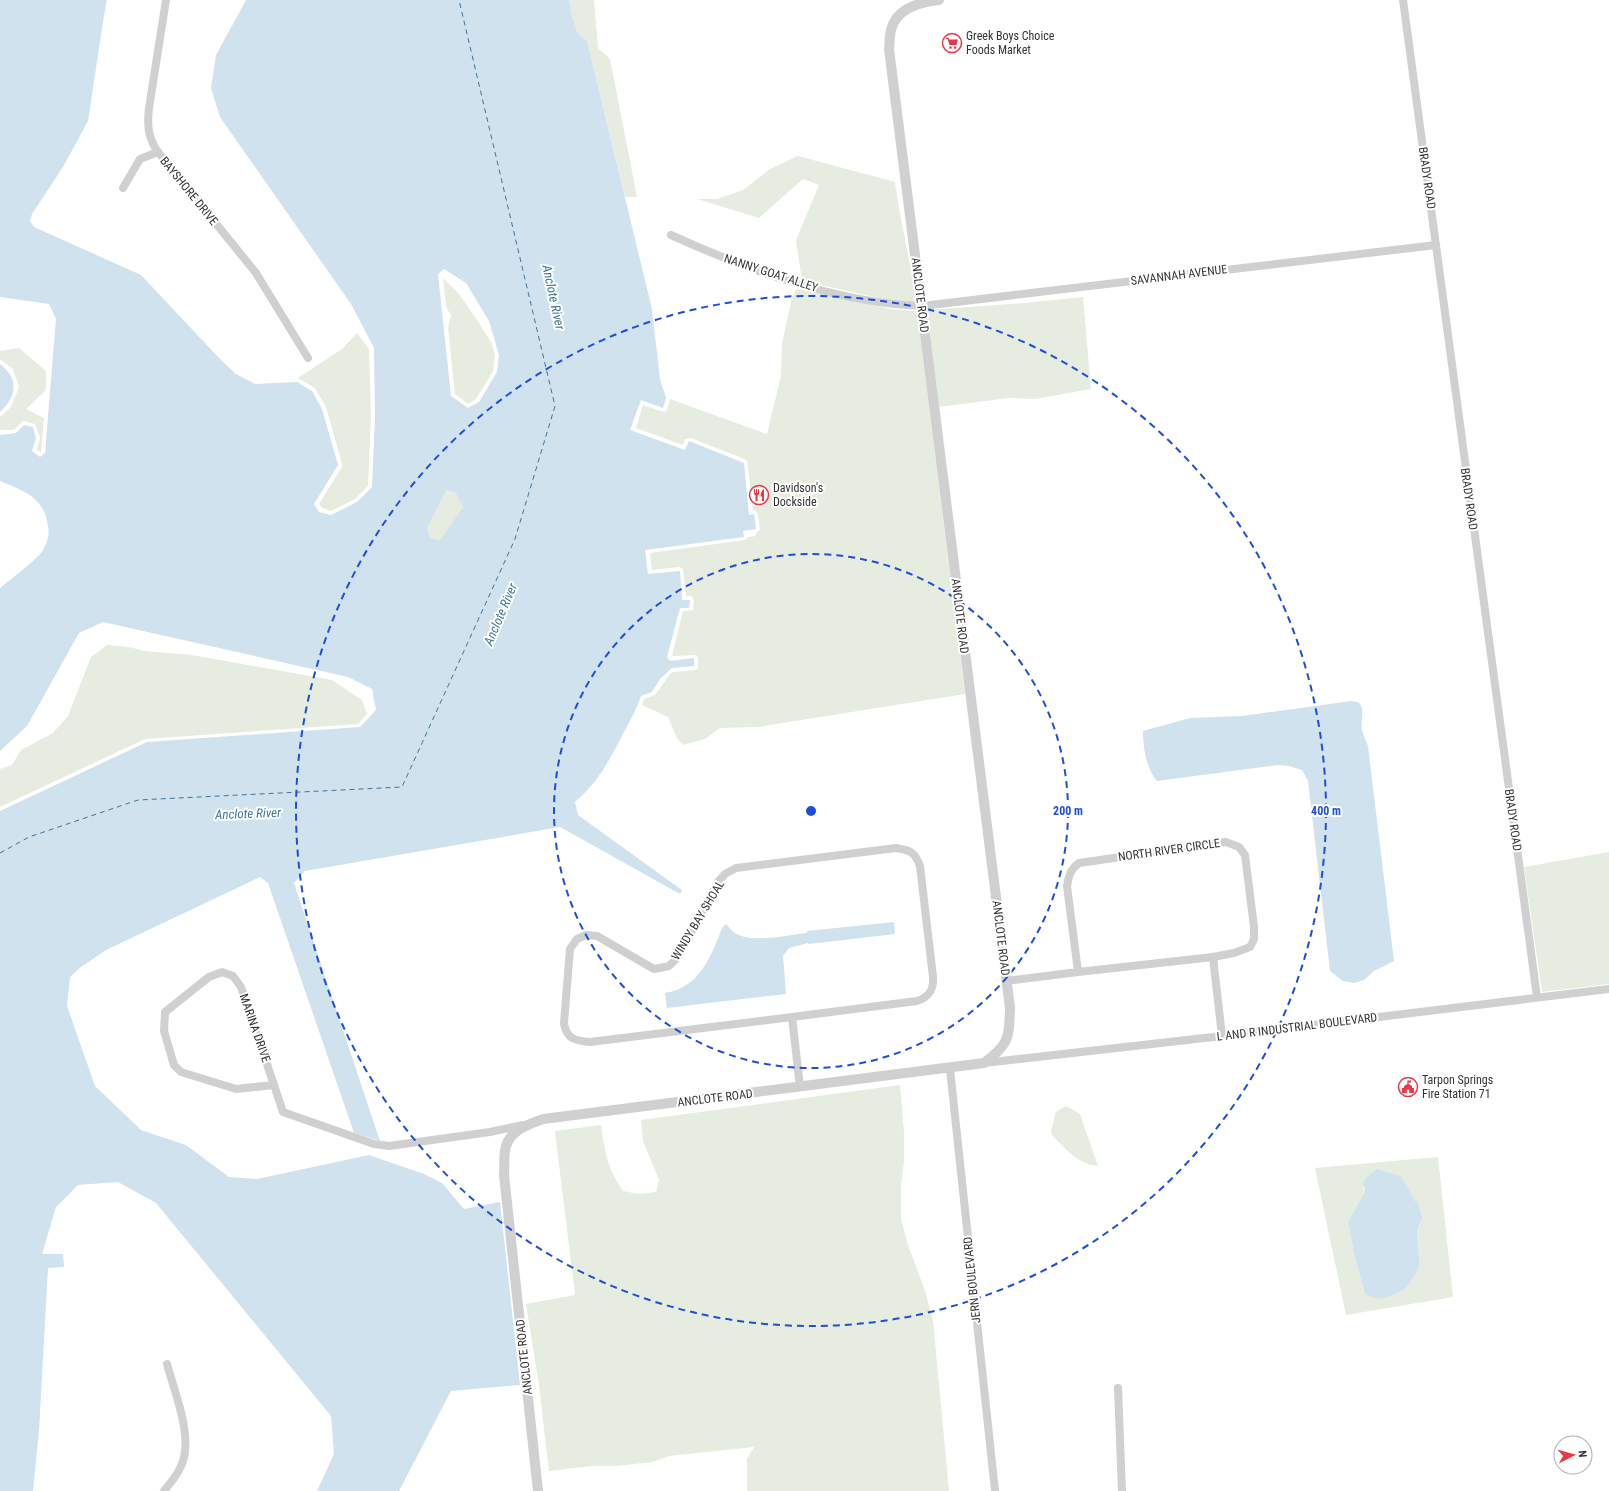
<svg xmlns="http://www.w3.org/2000/svg" width="1609" height="1491" viewBox="0 0 1609 1491" font-family="'Roboto Condensed',sans-serif">
<style>
.green{fill:#e6ecdf;fill-rule:evenodd}
.water{fill:#cfe2ee;fill-rule:evenodd}
.lines{fill:none;stroke-linecap:round;stroke-linejoin:round}
.ferry{stroke:#3f7597;stroke-width:1;stroke-dasharray:5 4;stroke-linecap:butt}
.minor{stroke:#d0d0d0;stroke-width:8}
.tertiary{stroke:#d0d0d0;stroke-width:10}
.ring{fill:none;stroke:#1d4ed8;stroke-width:2;stroke-dasharray:7 5}
.labels{text-anchor:middle;stroke-width:4;stroke-linejoin:round;paint-order:stroke}
.poi-label{font-size:12px;fill:#333;stroke:#fff;text-anchor:start}
.street-label{font-size:12px;fill:#333;stroke:#fff}
.water-label{font-size:13px;font-style:italic;fill:#3f7597;stroke:#fff}
.centre{fill:#1d4ed8;stroke:#fff;stroke-width:2}
.ring-label{font-size:12px;text-anchor:middle;font-weight:bold;fill:#1d4ed8;stroke:#fff;stroke-width:4;stroke-linejoin:round;paint-order:stroke}
</style>
<rect width="100%" height="100%" fill="#fff"/>
<!-- green -->
<g class="green">
<polygon points="569,0 594,0 598,48 610,59 637,197 625,197 587,41 578,34 572,16"/>
<path d="M798,156L895,182C900,223 911,261 916,302L893,301L802,281L796,240L819,185L803,179L759,218L697,199H717L743,190L770,169Z"/>
<polygon points="443,278 459,294 473,314 491,342 495,355 493,371 476,399 468,404 455,394 448,328 451,315 446,307"/>
<polygon points="797,289 891,309 917,311 965,694 758,727 720,728 705,739 683,745 677,738 668,717 642,705 644,699 655,695 670,674 673,672 696,670 698,668 698,658 696,655 672,656 683,611 693,610 694,600 691,596 686,596 683,569 679,567 652,570 650,553 745,540 748,537 756,536 756,533 760,530 758,514 756,511 753,510 747,460 691,438 685,439 683,445 636,428 643,405 664,412 667,410 670,399 767,434 781,376 782,344 792,297"/>
<polygon points="1083,297 1091,389 1035,399 1008,398 939,407 927,310 1025,303"/>
<polygon points="357,333 369,349 371,416 368,486 355,499 331,511 322,508 319,504 342,467 342,464 326,407 315,388 298,378 342,349"/>
<polygon points="19,348 46,371 46,390 26,409 44,418 41,451 40,452 37,449 40,438 35,424 23,421 14,430 0,430 0,417 11,407 19,387 13,369 0,359 0,351"/>
<polygon points="445,490 457,493 463,507 440,540 429,539 427,528"/>
<polygon points="107,645 129,647 145,651 192,655 332,680 362,700 367,714 358,724 145,739 0,807 0,769 12,765 21,750 53,733 68,716 91,657"/>
<polygon points="1609,852 1609,984 1542,992 1524,867"/>
<path d="M900,1085L904,1133V1162L901,1186V1218L907,1242L925,1291L933,1320L949,1491H747V1459L754,1447L669,1456L653,1462L616,1466H592L549,1471L539,1385L526,1304L575,1295L555,1131L601,1125C605,1153 607,1167 623,1191L639,1194L656,1192L659,1180L643,1141L641,1120Z"/>
<path d="M1066,1106L1080,1114L1098,1166C1077,1164 1066,1149 1052,1135L1051,1131L1056,1112Z"/>
<path d="M1438,1157L1453,1297L1346,1315L1315,1168ZM1377,1169L1400,1176L1415,1201L1420,1224L1417,1232L1419,1256V1266L1404,1290L1365,1294L1354,1254L1348,1222L1363,1195L1366,1177Z"/>
</g>
<!-- water -->
<g class="water">
<path d="M0,0H107L104,15L88,121L63,167L32,214L30,221L34,227L141,275L220,359L236,374L255,384L297,382L312,391L322,409L338,465L314,504L319,512L331,515L357,502L372,487L375,416L374,348L351,304L220,117L211,88L216,55L246,0H569L572,16L578,34L587,41L652,309L660,379L666,398L663,408L641,400L630,430L685,450L689,441L744,463L749,515L754,514L756,529L743,531L744,537L645,550L648,574L680,571L682,600H690L689,608H680L667,657L670,661L694,658V666L672,668L660,679L652,692L641,696C636,711 628,724 621,738C607,764 598,782 575,802L578,815L682,890L680,894L560,827L305,871L294,883L380,1141L354,1133L268,883L260,877L106,950L81,967L70,977L67,1006L95,1086L141,1130L186,1145L229,1177L257,1179L369,1155L424,1174L442,1183L464,1209L500,1202L520,1385L451,1391L399,1491H317L334,1454L331,1416L156,1203L118,1182L78,1185L56,1207L42,1254H63L64,1267L48,1268L39,1431L33,1491H0V811L147,742L360,727L376,710L372,689L348,677L103,622L79,633L27,726L0,751V588C13,577 28,567 40,554C47,546 50,536 48,526C44,497 24,491 0,481V435L16,433L24,425L33,427L36,438L32,451L40,457L45,453L56,319L49,304L0,297ZM444,269L466,283L489,321L499,355L497,372L479,402L468,408L451,396L438,274ZM446,490L456,493L463,507L440,540L430,538L427,528Z"/>
<path d="M0,364C19,379 17,396 0,412Z"/>
<path d="M1351,701C1355,702 1358,701 1360,704C1365,712 1360,722 1362,730C1363,735 1366,741 1368,746L1394,961L1374,971L1364,980L1354,983L1343,981L1330,971L1308,781L1302,770L1289,766L1277,765L1157,781C1146,768 1143,748 1143,731L1190,718L1242,716Z"/>
<path d="M894,922L895,934L809,944L808,943L789,948L783,956L786,994L667,1008L665,993C699,988 711,957 722,928L726,924C729,927 732,931 735,933C753,944 787,935 807,933V931Z"/>
<polygon points="1377,1169 1401,1176 1415,1201 1417,1201 1422,1217 1417,1232 1419,1256 1419,1266 1415,1275 1404,1290 1387,1297 1378,1299 1365,1294 1354,1254 1348,1222 1363,1195 1365,1189 1363,1183 1366,1177"/>
</g>
<g class="lines">
<!-- ferry -->
<polyline class="ferry" points="0,853 29,837 138,800 402,787 515,539 555,406 459,0"/>
<!-- minor -->
<g class="minor">
<path d="M166,0L149,108C147,125 148,138 158,152L256,273L308,358"/>
<polyline points="1403,0 1537,997"/>
<polyline points="123,188 140,159 158,152"/>
<path d="M671,235C748,270 837,303 922,306L1436,245"/>
<polyline points="1213,957 1222,1036"/>
<polygon points="222,972 233,976 241,987 274,1085 236,1089 181,1072 174,1065 164,1031 165,1012 209,977"/>
<path d="M1006,981L1078,972L1067,886C1069,875 1070,870 1079,863L1226,842L1239,847L1245,855L1254,927V939L1250,947L1234,953L1213,957L1078,972"/>
<path d="M792,1017L590,1042C576,1041 566,1039 564,1023L570,949L577,939L586,935L597,936L654,969L669,966L678,957L718,882L725,874L736,868L896,848C910,850 915,852 920,866L933,977C934,990 929,997 917,1001L792,1017L800,1087"/>
<polyline points="984,1063 1231,1035 1609,989"/>
<polyline points="950,1069 995,1491"/>
<polyline points="274,1085 283,1112 374,1144 389,1146 490,1132 523,1125"/>
<polyline points="1118,1388 1122,1491"/>
<path d="M164,1491C173,1480 184,1467 185,1451C188,1424 174,1390 167,1364"/>
</g>
<!-- tertiary -->
<path class="tertiary" d="M538,1491L504,1175C505,1166 503,1155 506,1146C511,1130 529,1124 543,1119L984,1063C1009,1044 1009,1039 1010,1008L889,49C890,42 889,34 892,27C898,8 921,2 939,0"/>
</g>
<!-- distance rings -->
<g class="ring">
<circle cx="811" cy="811" r="257"/>
<circle cx="811" cy="811" r="515"/>
</g>
<!-- icons -->
<defs>
<g id="supermarket-ring" transform="scale(1)"><circle r="9.5" fill="#fff" stroke="#e63946" stroke-width="1.5"/><path d="M-6-5.5h2.5l.6 2H6L4.5 2H-2.5L-4.4-4H-6ZM-1.5 3.2a1.3 1.3 0 1 0 .1 0ZM3 3.2a1.3 1.3 0 1 0 .1 0Z" fill="#e63946"/></g>
<g id="restaurant-ring" transform="scale(1)"><circle r="9.5" fill="#fff" stroke="#e63946" stroke-width="1.5"/><path d="M-5-6h1v4h1v-4h1v4h1v-4h1v5L-1.5 .5V6h-2V.5L-5-1ZM5-6V6H3V1.5H1.5Q1.5-4 5-6Z" fill="#e63946"/></g>
<g id="civic-ring" transform="scale(1)"><circle r="9.5" fill="#fff" stroke="#e63946" stroke-width="1.5"/><path d="M-.6-6.5H3V-4.5H.6V-3L4-1V1h2V6H-6V1h2V-1L-.6-3ZM-1.2 2.5V6h2.4V2.5Z" fill="#e63946"/></g>
</defs>
<g fill-rule="evenodd">
<use href="#supermarket-ring" x="952" y="43"/>
<use href="#restaurant-ring" x="759" y="495"/>
<use href="#civic-ring" x="1408" y="1087"/>
</g>
<g class="labels">
<!-- poi labels -->
<g class="poi-label">
<text x="966" y="40">Greek Boys Choice<tspan x="966" dy="14">Foods Market</tspan></text>
<text x="773" y="492">Davidson's<tspan x="773" dy="14">Dockside</tspan></text>
<text x="1422" y="1084">Tarpon Springs<tspan x="1422" dy="14">Fire Station 71</tspan></text>
</g>
<!-- street labels -->
<g class="street-label">
<text transform="translate(1427 178) rotate(82)" y="4">BRADY ROAD</text>
<text transform="translate(189 191) rotate(51)" y="4">BAYSHORE DRIVE</text>
<text transform="translate(771 273) rotate(18)" y="4">NANNY GOAT ALLEY</text>
<text transform="translate(1179 275) rotate(-7)" y="4">SAVANNAH AVENUE</text>
<text transform="translate(920 295) rotate(83)" y="4">ANCLOTE ROAD</text>
<text transform="translate(1469 499) rotate(82)" y="4">BRADY ROAD</text>
<text transform="translate(960 616) rotate(83)" y="4">ANCLOTE ROAD</text>
<text transform="translate(1513 820) rotate(82)" y="4">BRADY ROAD</text>
<text transform="translate(1169 850) rotate(-8)" y="4">NORTH RIVER CIRCLE</text>
<text transform="translate(698 920) rotate(-59)" y="4">WINDY BAY SHOAL</text>
<text transform="translate(1001 938) rotate(83)" y="4">ANCLOTE ROAD</text>
<text transform="translate(1297 1027) rotate(-7)" y="4">L AND R INDUSTRIAL BOULEVARD</text>
<text transform="translate(255 1028) rotate(71)" y="4">MARINA DRIVE</text>
<text transform="translate(715 1098) rotate(-7)" y="4">ANCLOTE ROAD</text>
<text transform="translate(972 1280) rotate(-96)" y="4">JERN BOULEVARD</text>
<text transform="translate(524 1357) rotate(-96)" y="4">ANCLOTE ROAD</text>
</g>
<!-- water labels -->
<g class="water-label">
<text transform="translate(554 297) rotate(78)" y="5">Anclote River</text>
<text transform="translate(500 614) rotate(-67)" y="5">Anclote River</text>
<text transform="translate(248 813) rotate(-2)" y="5">Anclote River</text>
</g>
</g>
<circle cx="811" cy="811" r="6" class="centre"/>
<g class="ring-label">
<text x="1068" y="815">200 m</text>
<text x="1326" y="815">400 m</text>
</g>
<!-- north arrow -->
<g transform="translate(1573 1455) rotate(84)"><circle r="19" fill="#ffffff" stroke="#adadad"/>
<path d="M0-3L7 15L0 10L-7 15Z" fill="#e63946"/>
<text y="-6" font-size="11" font-weight="bold" text-anchor="middle" fill="#333333">N</text>
</g>
</svg>
